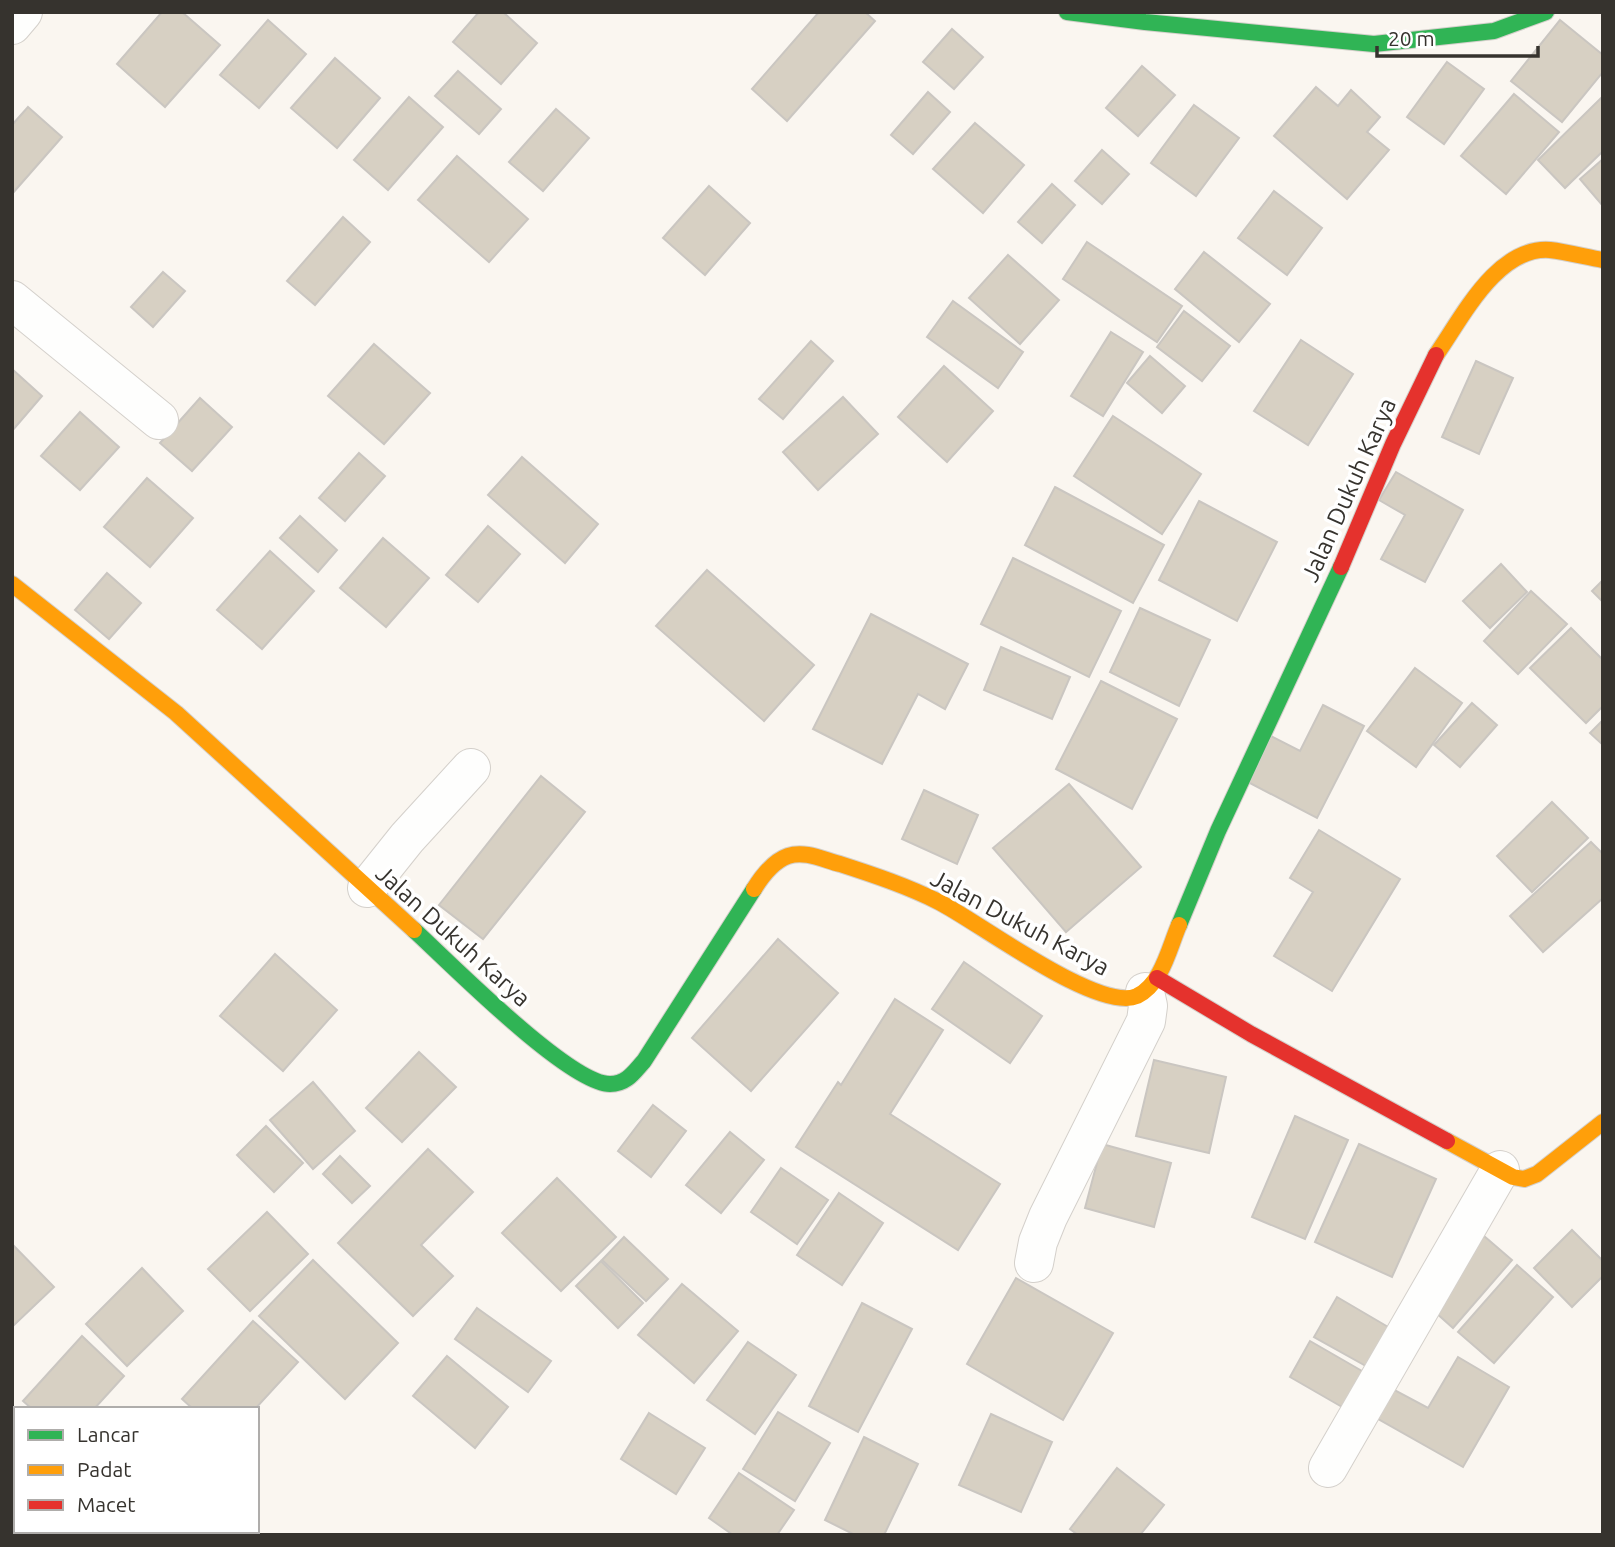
<svg xmlns="http://www.w3.org/2000/svg" width="1615" height="1547" viewBox="0 0 1615 1547" font-family="Ubuntu,sans-serif">
<style>
.building{fill:#d7d0c3;stroke:#cac6c1;stroke-width:2}
.lines{fill:none;stroke-linecap:round;stroke-linejoin:round}
.street-casing{stroke:#d4d0cb;stroke-width:40}
.fast-casing{stroke:#d4d0cb;stroke-width:18}
.slow-casing{stroke:#d4d0cb;stroke-width:18}
.jam-casing{stroke:#d4d0cb;stroke-width:18}
.street{stroke:#fefefd;stroke-width:38}
.fast{stroke:#30b455;stroke-width:16}
.slow{stroke:#ff9f0a;stroke-width:16}
.jam{stroke:#e5322d;stroke-width:16}
.labels{text-anchor:middle;stroke-width:7;stroke-linejoin:round;paint-order:stroke}
.street-label{font-size:24px;fill:#36332e;stroke:#fff}
</style>
<rect width="100%" height="100%" fill="#faf6f0"/>
<!-- building -->
<g class="building">
<polygon points="162,12 182,12 220,45 165,107 117,64"/>
<polygon points="479,12 503,12 537,43 501,84 453,42"/>
<polygon points="819,12 865,12 875,21 787,121 752,89"/>
<polygon points="268,20 306,54 259,108 220,75"/>
<polygon points="1560,20 1603,55 1603,72 1562,122 1511,81"/>
<polygon points="952,29 983,57 954,89 923,62"/>
<polygon points="335,58 380,98 337,148 291,108"/>
<polygon points="1447,62 1484,89 1444,144 1407,117"/>
<polygon points="1142,66 1175,95 1138,136 1106,108"/>
<polygon points="458,71 501,109 479,134 435,96"/>
<polygon points="1316,87 1338,106 1351,90 1380,117 1367,132 1389,150 1347,199 1274,136"/>
<polygon points="928,92 950,112 913,154 891,135"/>
<polygon points="1514,94 1559,132 1506,194 1461,156"/>
<polygon points="409,97 443,127 388,190 354,160"/>
<polygon points="1602,97 1603,151 1565,188 1538,160"/>
<polygon points="1194,105 1239,138 1196,196 1151,163"/>
<polygon points="28,107 62,137 12,194 12,125"/>
<polygon points="556,109 589,138 543,191 509,162"/>
<polygon points="975,123 1024,165 983,213 933,169"/>
<polygon points="1102,150 1129,174 1102,204 1075,181"/>
<polygon points="457,156 528,219 489,262 418,200"/>
<polygon points="1603,159 1603,206 1580,179"/>
<polygon points="1052,184 1075,205 1042,243 1018,222"/>
<polygon points="709,186 750,223 705,275 663,238"/>
<polygon points="1274,191 1322,228 1287,275 1238,238"/>
<polygon points="343,217 370,242 315,305 287,281"/>
<polygon points="1087,242 1182,306 1157,342 1063,279"/>
<polygon points="1204,252 1270,304 1239,342 1175,289"/>
<polygon points="1008,255 1059,300 1020,344 969,298"/>
<polygon points="163,272 185,291 153,327 131,307"/>
<polygon points="953,301 1023,352 998,388 927,337"/>
<polygon points="1184,311 1230,346 1202,381 1157,347"/>
<polygon points="1111,332 1143,352 1103,416 1071,396"/>
<polygon points="1301,340 1353,374 1308,445 1254,411"/>
<polygon points="811,341 833,361 783,419 759,399"/>
<polygon points="374,344 430,393 384,444 328,396"/>
<polygon points="1150,356 1185,386 1162,413 1127,383"/>
<polygon points="1476,361 1513,378 1479,454 1442,437"/>
<polygon points="944,366 993,411 947,462 898,417"/>
<polygon points="12,369 42,396 12,431"/>
<polygon points="843,397 878,434 818,490 783,452"/>
<polygon points="200,398 232,427 192,471 160,443"/>
<polygon points="80,412 119,447 80,490 41,456"/>
<polygon points="1113,416 1201,474 1162,534 1074,476"/>
<polygon points="359,453 385,476 345,521 319,498"/>
<polygon points="522,457 598,524 565,563 488,495"/>
<polygon points="1396,472 1463,510 1425,582 1381,559 1405,515 1379,500"/>
<polygon points="147,478 193,518 150,567 104,527"/>
<polygon points="1055,487 1164,545 1133,603 1025,545"/>
<polygon points="1199,501 1277,542 1237,621 1159,580"/>
<polygon points="300,516 337,550 318,572 280,538"/>
<polygon points="488,526 520,554 478,602 446,575"/>
<polygon points="383,538 429,578 386,627 340,588"/>
<polygon points="270,551 314,591 262,649 217,610"/>
<polygon points="1013,558 1121,611 1089,677 981,624"/>
<polygon points="1501,564 1527,592 1490,628 1463,601"/>
<polygon points="707,570 814,665 764,721 656,626"/>
<polygon points="107,573 141,603 109,639 75,610"/>
<polygon points="1603,580 1603,602 1592,591"/>
<polygon points="1531,591 1567,624 1518,674 1484,641"/>
<polygon points="1140,608 1210,640 1179,706 1110,672"/>
<polygon points="871,614 968,664 945,709 918,694 882,764 813,729"/>
<polygon points="1571,628 1603,660 1603,706 1586,723 1530,668"/>
<polygon points="1001,647 1070,677 1052,719 984,690"/>
<polygon points="1415,668 1462,703 1416,767 1367,731"/>
<polygon points="1101,681 1177,719 1132,809 1056,769"/>
<polygon points="1472,703 1497,725 1460,767 1434,745"/>
<polygon points="1323,705 1364,726 1317,818 1248,782 1271,736 1300,751"/>
<polygon points="1603,720 1603,745 1590,733"/>
<polygon points="541,776 585,812 483,939 439,905"/>
<polygon points="1069,784 1141,867 1066,932 993,848"/>
<polygon points="924,790 978,815 957,864 902,839"/>
<polygon points="1552,802 1588,838 1532,892 1497,856"/>
<polygon points="1319,830 1400,879 1332,991 1274,956 1313,892 1290,878"/>
<polygon points="1591,842 1603,854 1603,898 1543,952 1510,916"/>
<polygon points="778,939 838,993 751,1091 692,1038"/>
<polygon points="275,954 337,1010 283,1071 220,1016"/>
<polygon points="964,962 1042,1016 1010,1063 932,1009"/>
<polygon points="895,999 943,1030 890,1114 1000,1184 958,1250 796,1147 838,1082 841,1085"/>
<polygon points="419,1052 456,1087 402,1142 366,1108"/>
<polygon points="1154,1060 1226,1077 1209,1153 1136,1136"/>
<polygon points="313,1082 355,1131 313,1169 270,1120"/>
<polygon points="653,1105 686,1131 651,1177 618,1151"/>
<polygon points="1295,1116 1348,1140 1305,1239 1252,1217"/>
<polygon points="266,1126 303,1163 274,1192 237,1155"/>
<polygon points="730,1132 764,1160 721,1213 686,1185"/>
<polygon points="1102,1144 1171,1163 1154,1227 1085,1208"/>
<polygon points="1359,1144 1436,1179 1392,1277 1315,1242"/>
<polygon points="428,1149 473,1192 421,1245 453,1276 413,1316 338,1243"/>
<polygon points="340,1156 370,1186 352,1203 323,1174"/>
<polygon points="781,1168 828,1200 797,1244 751,1212"/>
<polygon points="557,1178 616,1237 561,1291 502,1233"/>
<polygon points="839,1193 883,1223 842,1285 797,1255"/>
<polygon points="267,1212 308,1254 250,1311 208,1269"/>
<polygon points="1572,1230 1603,1261 1603,1276 1572,1307 1534,1268"/>
<polygon points="1484,1236 1512,1260 1453,1328 1426,1304"/>
<polygon points="624,1237 668,1279 646,1301 602,1260"/>
<polygon points="12,1244 54,1287 12,1327"/>
<polygon points="313,1260 398,1343 345,1399 259,1316"/>
<polygon points="601,1261 643,1303 618,1328 576,1286"/>
<polygon points="1517,1265 1553,1297 1494,1363 1458,1332"/>
<polygon points="142,1268 183,1311 127,1366 86,1324"/>
<polygon points="1016,1278 1113,1333 1063,1420 967,1364"/>
<polygon points="682,1284 738,1331 694,1383 638,1335"/>
<polygon points="1337,1297 1395,1331 1373,1370 1314,1337"/>
<polygon points="862,1303 912,1329 858,1432 809,1406"/>
<polygon points="477,1308 551,1361 528,1392 455,1339"/>
<polygon points="253,1321 298,1362 255,1409 193,1409 182,1399"/>
<polygon points="82,1336 124,1376 94,1409 32,1409 23,1401"/>
<polygon points="1310,1341 1369,1375 1349,1411 1290,1377"/>
<polygon points="748,1342 796,1375 755,1434 707,1400"/>
<polygon points="447,1356 508,1407 475,1448 413,1396"/>
<polygon points="1458,1357 1509,1387 1463,1467 1373,1416 1389,1387 1428,1408"/>
<polygon points="778,1412 830,1443 795,1501 743,1469"/>
<polygon points="649,1413 705,1448 676,1494 621,1459"/>
<polygon points="991,1414 1052,1442 1021,1512 959,1485"/>
<polygon points="864,1437 918,1464 884,1535 855,1535 825,1520"/>
<polygon points="1117,1468 1164,1505 1140,1535 1078,1535 1070,1529"/>
<polygon points="739,1473 794,1510 777,1535 733,1535 709,1518"/>
</g>
<g class="lines">
<!-- street casing -->
<g class="street-casing">
<g id="street">
<polyline points="12,25 23,12"/>
<polyline points="12,300 159,420"/>
<polyline points="367,888 407,838 471,768"/>
<polyline points="1034,1263 1038,1242 1048,1217 1146,1021 1148,1006 1145,992"/>
<polyline points="1328,1468 1500,1170"/>
</g>
</g>
<!-- fast casing -->
<g class="fast-casing">
<g id="fast">
<polyline points="1067,12 1145,22 1374,44 1494,31 1546,12"/>
<polyline points="1179,925 1218,831 1341,567"/>
<path d="M414,930C449,962 569,1084 610,1084C627,1084 634,1072 644,1061L754,889"/>
</g>
</g>
<!-- slow casing -->
<g class="slow-casing">
<g id="slow">
<path d="M1436,355C1462,318 1497,246 1550,250C1567,252 1586,257 1603,260"/>
<polyline points="12,584 176,713 414,930"/>
<path d="M754,889C762,876 774,861 788,856C805,850 824,860 840,864C874,875 907,886 939,902C977,921 1098,1013 1137,996C1162,984 1169,948 1179,925"/>
<polyline points="1447,1141 1513,1177 1524,1179 1537,1174 1603,1122"/>
</g>
</g>
<!-- jam casing -->
<g class="jam-casing">
<g id="jam">
<polyline points="1341,567 1393,444 1436,355"/>
<polyline points="1157,978 1251,1034 1447,1141"/>
</g>
</g>
<!-- street -->
<use href="#street" class="street"/>
<!-- fast -->
<use href="#fast" class="fast"/>
<!-- slow -->
<use href="#slow" class="slow"/>
<!-- jam -->
<use href="#jam" class="jam"/>
</g>
<g class="labels">
<!-- street labels -->
<g class="street-label">
<text transform="translate(1349 490) rotate(-66)" y="8">Jalan Dukuh Karya</text>
<text transform="translate(1020 923) rotate(28)" y="8">Jalan Dukuh Karya</text>
<text transform="translate(453 936) rotate(42)" y="8">Jalan Dukuh Karya</text>
</g>
</g>
<!-- border -->
<rect width="1615" height="1547" fill="none" stroke="#36332e" stroke-width="28"/>
<!-- legend -->
<rect x="14" y="1407" width="245" height="126" fill="#ffffff" stroke="#afadab" stroke-width="2"/>
<rect x="28" y="1430" width="35" height="10" fill="#30b455" stroke="#afadab" stroke-width="2"/>
<text x="77" y="1442" font-size="21" fill="#36332e">Lancar</text>
<rect x="28" y="1465" width="35" height="10" fill="#ff9f0a" stroke="#afadab" stroke-width="2"/>
<text x="77" y="1477" font-size="21" fill="#36332e">Padat</text>
<rect x="28" y="1500" width="35" height="10" fill="#e5322d" stroke="#afadab" stroke-width="2"/>
<text x="77" y="1512" font-size="21" fill="#36332e">Macet</text>
<!-- scale -->
<path d="M1377 46v10h161v-10" fill="none" stroke="#36332e" stroke-width="3.5"/>
<text x="1388" y="46" font-size="21" fill="#36332e" stroke="#ffffff" stroke-width="5" paint-order="stroke">20 m</text>
</svg>
